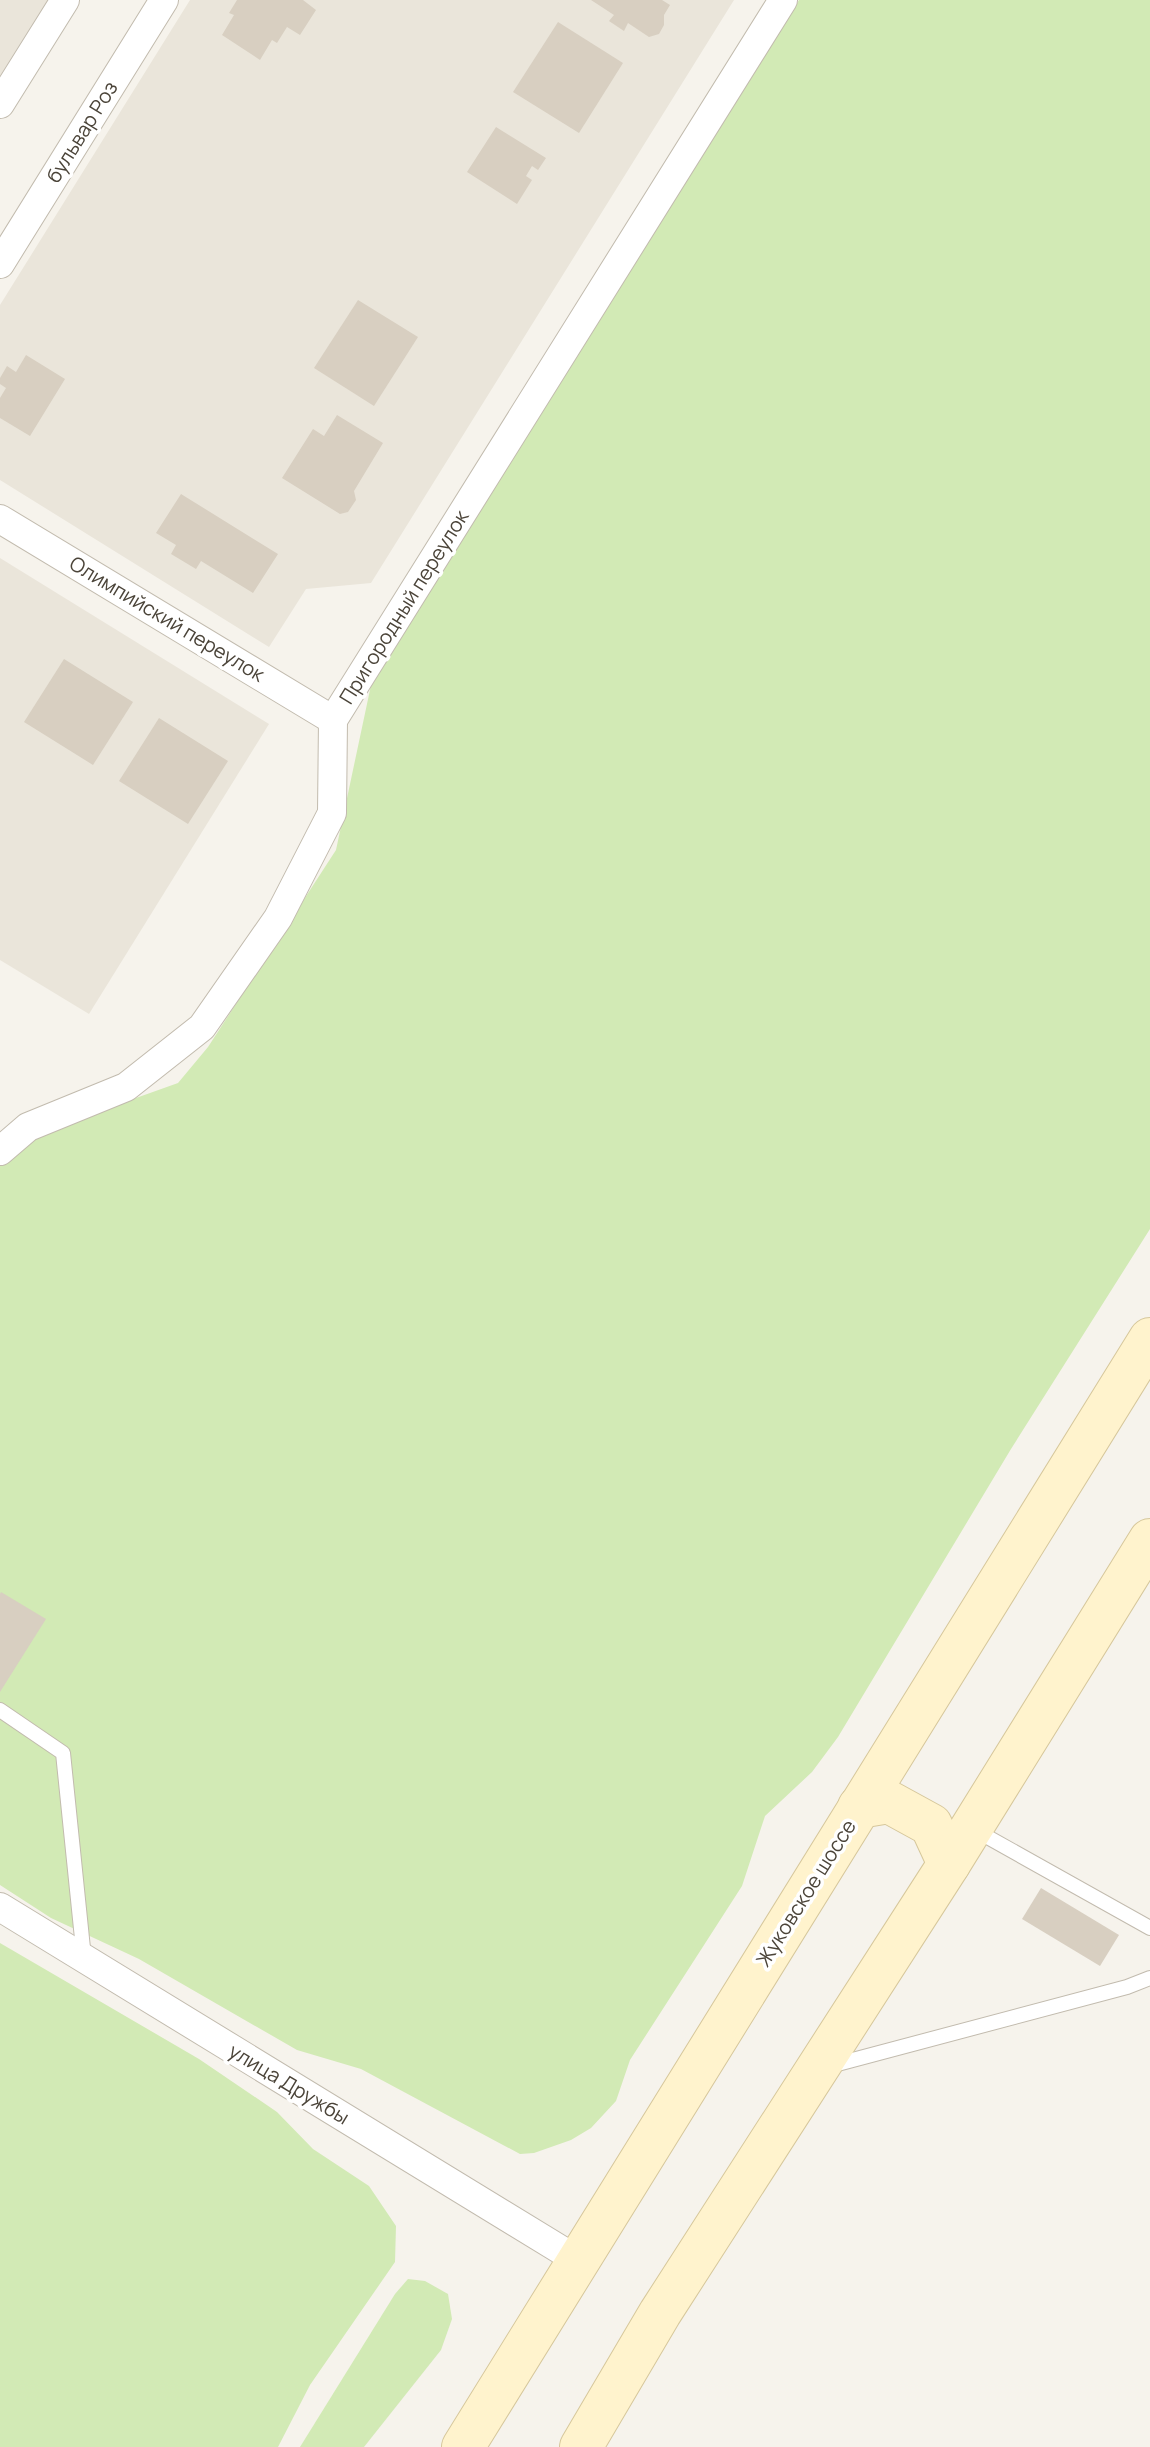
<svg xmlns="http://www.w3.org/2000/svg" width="1150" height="2447" viewBox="0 0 1150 2447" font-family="Manrope,sans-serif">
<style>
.residential{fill:#eae5da}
.green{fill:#d2eab5}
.building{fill:#d8cfc1}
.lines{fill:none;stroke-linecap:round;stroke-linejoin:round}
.lane-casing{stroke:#c2bbae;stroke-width:16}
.street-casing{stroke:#c2bbae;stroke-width:30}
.secondary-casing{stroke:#d6c79b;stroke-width:44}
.lane{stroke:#fff;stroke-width:14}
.street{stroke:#fff;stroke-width:28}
.secondary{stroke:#fff3cd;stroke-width:42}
.labels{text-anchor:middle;stroke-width:7;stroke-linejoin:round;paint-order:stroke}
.street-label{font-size:20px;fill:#4b4439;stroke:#fff}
</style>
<rect width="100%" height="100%" fill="#f6f3ec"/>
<!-- residential -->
<g class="residential">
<polygon points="0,0 53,0 0,86"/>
<polygon points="190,0 734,0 371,583 306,589 269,647 0,480 0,305"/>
<polygon points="0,558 269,724 89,1014 0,960"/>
</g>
<!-- green -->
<g class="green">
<polygon points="799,0 1150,0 1150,1229 1011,1449 838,1737 812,1772 765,1816 742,1886 630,2060 616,2101 591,2128 571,2140 534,2153 520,2154 361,2069 297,2050 139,1959 51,1918 0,1885 0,1162 52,1128 178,1083 208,1047 336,850 374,671"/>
<polygon points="0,1943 199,2059 277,2112 313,2149 369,2186 396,2226 395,2262 310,2385 278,2447 0,2447"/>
<polygon points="408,2279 425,2281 448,2294 452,2319 441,2350 364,2447 300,2447 395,2294"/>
</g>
<!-- building -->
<g class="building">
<polygon points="237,0 303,0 316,10 300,35 287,27 277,43 272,40 260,60 222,35 234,15 229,13"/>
<polygon points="591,0 662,0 670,5 664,15 664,25 659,34 649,37 628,23 624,31 609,21 614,15"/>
<polygon points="558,22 623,63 579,133 513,92"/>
<polygon points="496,127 546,158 538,170 532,166 526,176 532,180 517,204 467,172"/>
<polygon points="358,300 418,337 374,406 314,368"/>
<polygon points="26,355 65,379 30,436 0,418 0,398 6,388 0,384 0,378 7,366 16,372"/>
<polygon points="337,415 383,443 354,491 356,500 348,512 340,514 282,478 313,429 324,436"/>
<polygon points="181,494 278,554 253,593 201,561 196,569 171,554 176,545 156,533"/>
<polygon points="64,659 133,702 93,765 24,722"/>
<polygon points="159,718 228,761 188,824 119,781"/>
<polygon points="1,1592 46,1619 0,1692 0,1594"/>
<polygon points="1041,1888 1119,1935 1100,1966 1022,1919"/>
</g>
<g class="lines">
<!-- lane casing -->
<g class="lane-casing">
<g id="lane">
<polyline points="0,1710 63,1753 84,1958"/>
<polyline points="975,1830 1150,1928"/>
<polyline points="830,2066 1127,1987 1150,1978"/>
</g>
</g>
<!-- street casing -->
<g class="street-casing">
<g id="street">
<polyline points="0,104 65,0"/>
<polyline points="0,264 164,0"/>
<polyline points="0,519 333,720"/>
<polyline points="0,1151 28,1127 126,1087 202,1027 278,918 332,813 333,720 783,0"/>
<polyline points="0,1907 579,2261"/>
</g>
</g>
<!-- secondary casing -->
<g class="secondary-casing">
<g id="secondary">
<polyline points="859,1807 889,1802 931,1825 949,1864"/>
<polyline points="463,2447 1150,1339"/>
<polyline points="581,2447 660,2313 949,1864 1150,1540"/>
</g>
</g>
<!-- lane -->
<use href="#lane" class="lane"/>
<!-- street -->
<use href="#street" class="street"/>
<!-- secondary -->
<use href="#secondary" class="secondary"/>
</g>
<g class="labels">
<!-- street labels -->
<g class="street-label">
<text transform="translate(82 132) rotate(-58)" y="7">бульвар Роз</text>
<text transform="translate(404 607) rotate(-58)" y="7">Пригородный переулок</text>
<text transform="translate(167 619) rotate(31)" y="7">Олимпийский переулок</text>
<text transform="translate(806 1893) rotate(-58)" y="7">Жуковское шоссе</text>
<text transform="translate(289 2084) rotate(31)" y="7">улица Дружбы</text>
</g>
</g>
</svg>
